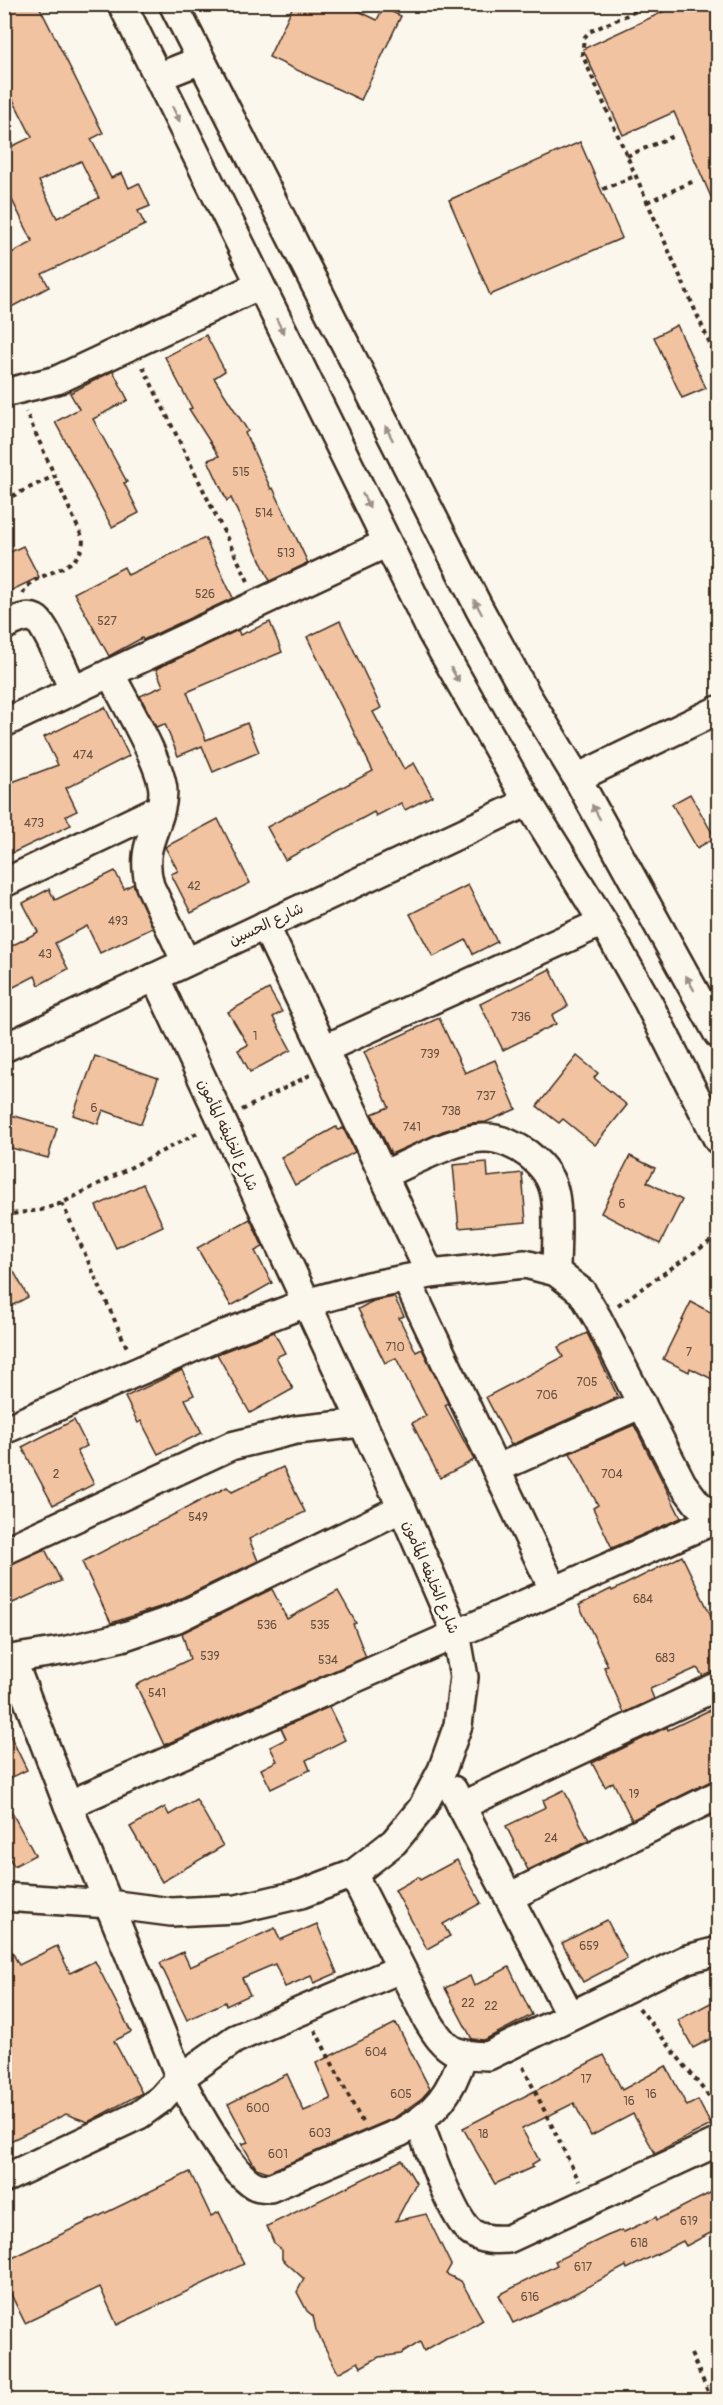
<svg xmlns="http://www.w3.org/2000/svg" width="723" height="2405" viewBox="0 0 723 2405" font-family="Pangolin,'Playpen Sans Arabic',sans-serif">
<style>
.building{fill:#f1c3a1;stroke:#3b2a1e;stroke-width:1.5;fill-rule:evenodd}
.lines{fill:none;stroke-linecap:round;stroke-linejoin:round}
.minor-casing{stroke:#3b2a1e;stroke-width:32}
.path{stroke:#3b2a1e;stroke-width:4;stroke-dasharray:4.5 4.5;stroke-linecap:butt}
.minor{stroke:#fbf7ec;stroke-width:27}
.oneway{fill:#9b9085}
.labels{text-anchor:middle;stroke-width:5;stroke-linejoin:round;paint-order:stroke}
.number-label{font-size:12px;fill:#68503f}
.street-label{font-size:15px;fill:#3b2a1e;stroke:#fbf7ec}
</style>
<rect width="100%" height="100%" fill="#fbf7ec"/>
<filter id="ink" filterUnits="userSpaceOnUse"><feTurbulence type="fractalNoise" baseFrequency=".0167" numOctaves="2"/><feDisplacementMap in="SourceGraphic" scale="12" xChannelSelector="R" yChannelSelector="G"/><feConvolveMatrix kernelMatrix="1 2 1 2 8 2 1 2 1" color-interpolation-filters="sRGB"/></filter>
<g filter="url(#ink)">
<!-- building -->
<g class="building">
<path d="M4,4H38L103,133L91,139L111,178L122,173L129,188L139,183L150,206L138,211L145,225L42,274L49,287L4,311V257L33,242L4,184V150L32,137L4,82ZM81,161L99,198L57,218L39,181Z"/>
<polygon points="294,4 344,4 377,20 383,8 401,16 361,100 269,57"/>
<polygon points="680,4 718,4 718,213 674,112 623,135 583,49"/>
<polygon points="580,142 622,238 490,295 449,200"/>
<polygon points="677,325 706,388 682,398 654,337"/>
<polygon points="206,335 225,371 214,378 248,431 245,433 271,489 273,488 308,563 270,581 231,498 227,501 208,460 219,456 189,409 192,408 165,357"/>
<polygon points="113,371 128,400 93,419 127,482 124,483 139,513 112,527 55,422 79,409 70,393"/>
<polygon points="205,538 233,598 143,640 142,638 109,656 74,593 124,567 128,575"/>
<polygon points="23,546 39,577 4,594 4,555"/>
<polygon points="340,621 381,708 373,712 404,769 414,763 432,796 405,810 401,803 376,816 374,812 285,860 267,827 373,771 307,637"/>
<polygon points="270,622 282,652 187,692 206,740 247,723 259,752 213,772 202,746 178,756 165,724 156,727 140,696 163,686 156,669 238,630 240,635"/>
<polygon points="105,707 129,756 66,788 77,811 66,816 71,825 4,857 4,785 58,765 44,737"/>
<polygon points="690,794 715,838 697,848 672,804"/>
<polygon points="218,819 250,883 191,913 171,874 178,871 165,847"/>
<polygon points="115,871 124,889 133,884 153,928 100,953 87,926 55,943 68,969 39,985 35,976 4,992 4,950 38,932 23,903 49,889 55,900"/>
<polygon points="468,885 497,942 473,954 466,940 433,957 410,914"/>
<polygon points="550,969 568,1006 552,1015 556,1024 503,1050 480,1004"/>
<polygon points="269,989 282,1012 273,1017 291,1050 250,1072 238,1050 248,1045 228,1012"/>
<polygon points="439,1018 465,1073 495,1060 516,1109 486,1122 471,1123 443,1131 391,1154 372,1114 389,1107 364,1052"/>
<polygon points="95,1056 158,1078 141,1124 103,1110 98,1124 73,1115"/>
<polygon points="577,1056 598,1073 594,1078 627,1105 595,1145 563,1119 559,1123 537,1106"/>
<polygon points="4,1113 57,1128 48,1158 4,1146"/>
<polygon points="336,1127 338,1130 343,1128 355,1152 295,1185 281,1157"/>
<polygon points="630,1156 655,1168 647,1182 682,1200 660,1244 601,1213"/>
<polygon points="487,1162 488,1177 522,1173 526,1222 459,1228 453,1165"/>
<polygon points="143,1184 163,1226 116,1248 96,1206"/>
<polygon points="250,1219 263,1247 255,1251 272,1283 231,1306 197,1248"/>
<polygon points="4,1254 28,1297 4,1310"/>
<polygon points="394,1297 404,1316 399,1318 416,1352 422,1349 448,1403 445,1405 474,1460 440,1478 412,1423 426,1416 396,1358 385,1363 358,1309 373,1301"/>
<polygon points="691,1302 718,1316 718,1382 690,1368 689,1372 663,1359"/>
<polygon points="274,1332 285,1353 276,1357 293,1389 250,1413 217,1354"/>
<polygon points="587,1333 618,1397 511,1445 486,1397 563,1357 558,1347"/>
<polygon points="182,1370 194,1395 185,1399 202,1433 158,1454 141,1421 138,1423 125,1397"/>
<polygon points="74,1420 87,1446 77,1451 94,1484 53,1505 22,1447"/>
<polygon points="634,1425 681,1518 612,1548 593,1508 598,1505 570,1453"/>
<polygon points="283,1467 305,1512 249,1539 258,1561 169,1604 111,1623 82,1562 227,1487 232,1492"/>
<polygon points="45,1549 61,1581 4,1607 4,1566"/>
<polygon points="682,1556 718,1630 718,1670 703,1676 697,1668 650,1689 654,1699 624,1713 604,1667 608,1666 579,1605 611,1589 612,1591"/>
<polygon points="272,1589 287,1619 338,1591 356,1623 353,1624 366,1657 164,1745 136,1685 190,1659 182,1633"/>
<polygon points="718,1706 718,1779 711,1781 632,1820 613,1782 605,1787 592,1763 667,1727 668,1730"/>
<polygon points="329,1707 345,1740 306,1760 310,1770 271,1789 261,1769 277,1761 270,1747 286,1739 281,1728"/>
<polygon points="4,1723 27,1770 4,1781"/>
<polygon points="564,1790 589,1841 528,1870 506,1826 546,1807 543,1800"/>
<polygon points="4,1798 35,1855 14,1866 4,1849"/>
<polygon points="196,1799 223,1846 162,1882 130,1827 165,1807 169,1815"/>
<polygon points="457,1860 481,1903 443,1924 450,1936 427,1949 395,1890 418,1877 420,1880"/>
<polygon points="607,1920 627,1959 583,1982 562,1943"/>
<polygon points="317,1924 337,1973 314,1983 311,1976 285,1987 275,1964 242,1978 250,1995 226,2006 225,2002 187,2020 160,1963 183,1952 190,1967 275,1928 280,1940"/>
<polygon points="4,1936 19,1965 57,1946 70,1973 95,1961 131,2032 114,2041 142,2093 88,2122 66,2114 4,2144"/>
<polygon points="509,1967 532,2015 484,2040 472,2039 445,1988 470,1976 474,1986"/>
<polygon points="718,1999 718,2035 693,2048 678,2020"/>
<polygon points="396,2023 430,2089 422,2098 394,2118 268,2172 256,2168 242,2144 248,2142 228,2104 287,2074 304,2111 331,2099 316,2063"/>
<polygon points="604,2055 622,2090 666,2066 687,2106 698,2100 711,2125 655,2153 633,2114 591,2136 574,2103 522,2129 539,2160 532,2164 533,2167 495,2184 463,2128"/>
<polygon points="402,2160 416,2183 396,2221 426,2214 451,2265 446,2274 461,2281 483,2320 463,2332 448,2337 424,2351 420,2342 401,2354 379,2357 361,2367 358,2362 338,2373 316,2330 313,2316 307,2311 297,2292 304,2279 282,2259 282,2250 274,2243 267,2226"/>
<polygon points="190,2172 211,2216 219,2212 244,2264 117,2325 100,2287 25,2323 4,2280 4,2262"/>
<polygon points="718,2189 718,2229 686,2246 683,2241 627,2269 626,2266 559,2302 513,2323 499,2295 557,2265 555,2261 607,2236 622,2230 624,2232 656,2217 657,2220"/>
</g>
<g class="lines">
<!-- minor casing -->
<g class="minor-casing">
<g id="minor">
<polyline points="122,4 431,631 528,802 603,922 648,1002 718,1140"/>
<polyline points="173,4 479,608 526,694 577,778 718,1034"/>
<polyline points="158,77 201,60"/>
<polyline points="4,393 57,380 260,285"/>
<path d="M4,626C14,621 26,614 36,619C45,623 68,678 73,690"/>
<path d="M110,673C123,699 163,766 163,792C162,829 138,842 150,886L186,962"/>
<polyline points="4,723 387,543"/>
<polyline points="577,778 718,710"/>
<polyline points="4,883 159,809"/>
<polyline points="265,925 430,1274"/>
<polyline points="4,1048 528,802"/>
<polyline points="324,1049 603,922"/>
<path d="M383,1175C409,1164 459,1136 486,1138C500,1138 517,1146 528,1154C542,1165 552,1177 555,1195C559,1216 556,1250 556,1272"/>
<polyline points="406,1279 554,1591"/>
<polyline points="4,1430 222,1335 306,1303 368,1286 430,1274 525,1264 556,1272 582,1292 598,1319 682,1483 697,1503 718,1521"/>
<polyline points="496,1469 642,1404"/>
<polyline points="4,1551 231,1446 296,1430 362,1423"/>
<path d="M12,1659L68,1805L180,2078C192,2102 232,2177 256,2186C260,2188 266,2187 270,2188L401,2132C436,2113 451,2093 463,2055"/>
<polyline points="4,1660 67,1650 122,1637 175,1619 402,1508"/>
<polyline points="453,1790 570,2015"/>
<polyline points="68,1805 717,1519"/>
<polyline points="461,1806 718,1686"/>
<path d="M353,1874L428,2021C446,2051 453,2055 488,2056L687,1959L718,1951"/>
<polyline points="4,1897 109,1904 171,1912 237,1909 301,1894 353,1874 394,1842 422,1808 442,1770 458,1725 464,1677 456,1633 402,1508 155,977"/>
<polyline points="509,1897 718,1795"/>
<path d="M419,2123C429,2147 452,2220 472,2233C483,2240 495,2240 508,2239L718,2142"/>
<polyline points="4,2179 139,2115 161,2099 180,2078 235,2039 400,1969"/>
</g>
</g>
<!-- path -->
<g class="path">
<polyline points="652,4 589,32 584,38 582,54 717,360"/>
<polyline points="627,156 674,136"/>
<polyline points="603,189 635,176"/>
<polyline points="647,202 694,181"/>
<polyline points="143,367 248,581"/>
<polyline points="4,500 54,476"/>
<path d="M23,594C32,568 82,576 83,539L26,412"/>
<polyline points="242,1110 310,1075"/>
<polyline points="62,1203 128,1350"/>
<polyline points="4,1215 41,1210 62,1203 201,1131"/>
<polyline points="618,1305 718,1236"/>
<polyline points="639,2008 718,2108"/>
<polyline points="315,2030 362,2122"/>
<polyline points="523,2067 579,2181"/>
<polyline points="691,2354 712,2400"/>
</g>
<!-- minor -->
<use href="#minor" class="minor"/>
</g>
<!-- one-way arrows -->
<defs><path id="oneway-solid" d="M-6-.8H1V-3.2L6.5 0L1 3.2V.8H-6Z" transform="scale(1.5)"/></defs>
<g class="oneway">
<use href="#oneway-solid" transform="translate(176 114) rotate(64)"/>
<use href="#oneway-solid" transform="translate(280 326) rotate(64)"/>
<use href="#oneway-solid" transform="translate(389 433) rotate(-117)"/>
<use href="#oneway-solid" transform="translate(366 501) rotate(64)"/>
<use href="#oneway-solid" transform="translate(478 607) rotate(-118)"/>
<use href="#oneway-solid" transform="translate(455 675) rotate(61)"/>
<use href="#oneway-solid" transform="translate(596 812) rotate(-119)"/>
<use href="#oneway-solid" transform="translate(690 983) rotate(-119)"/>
</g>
</g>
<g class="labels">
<!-- number labels -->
<g class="number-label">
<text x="241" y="476">515</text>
<text x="264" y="517">514</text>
<text x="286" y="557">513</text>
<text x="205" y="598">526</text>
<text x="107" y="625">527</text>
<text x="83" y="759">474</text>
<text x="34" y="827">473</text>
<text x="194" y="890">42</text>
<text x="118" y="925">493</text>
<text x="45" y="958">43</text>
<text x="521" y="1021">736</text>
<text x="255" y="1040">1</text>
<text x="430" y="1058">739</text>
<text x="486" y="1100">737</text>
<text x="94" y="1112">6</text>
<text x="451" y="1115">738</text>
<text x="412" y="1131">741</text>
<text x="622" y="1208">6</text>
<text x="395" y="1351">710</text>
<text x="689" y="1356">7</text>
<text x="587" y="1386">705</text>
<text x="547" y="1399">706</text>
<text x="56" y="1478">2</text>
<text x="612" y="1478">704</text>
<text x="198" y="1521">549</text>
<text x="643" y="1603">684</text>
<text x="267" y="1629">536</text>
<text x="320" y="1629">535</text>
<text x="210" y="1660">539</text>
<text x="665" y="1662">683</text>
<text x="328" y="1664">534</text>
<text x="157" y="1697">541</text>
<text x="634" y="1798">19</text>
<text x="551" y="1842">24</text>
<text x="589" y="1950">659</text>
<text x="468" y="2007">22</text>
<text x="491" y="2010">22</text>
<text x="376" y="2056">604</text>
<text x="586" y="2083">17</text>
<text x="401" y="2098">605</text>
<text x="651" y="2098">16</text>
<text x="629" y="2105">16</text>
<text x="258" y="2112">600</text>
<text x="320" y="2137">603</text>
<text x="483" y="2138">18</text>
<text x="278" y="2158">601</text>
<text x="689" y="2225">619</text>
<text x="639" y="2247">618</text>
<text x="583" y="2271">617</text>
<text x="530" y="2301">616</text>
</g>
<!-- street labels -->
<g class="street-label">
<text transform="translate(266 924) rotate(-25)" y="5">شارع الحسين</text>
<text transform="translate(228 1135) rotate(65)" y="5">شارع الخليفه المأمون</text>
<text transform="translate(431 1577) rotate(67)" y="5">شارع الخليفه المأمون</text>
</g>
</g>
<!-- margin -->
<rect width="723" height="2405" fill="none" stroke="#fbf7ec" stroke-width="24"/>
<rect x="12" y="12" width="699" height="2381" fill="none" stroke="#3b2a1e" stroke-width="2" filter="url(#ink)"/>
</svg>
